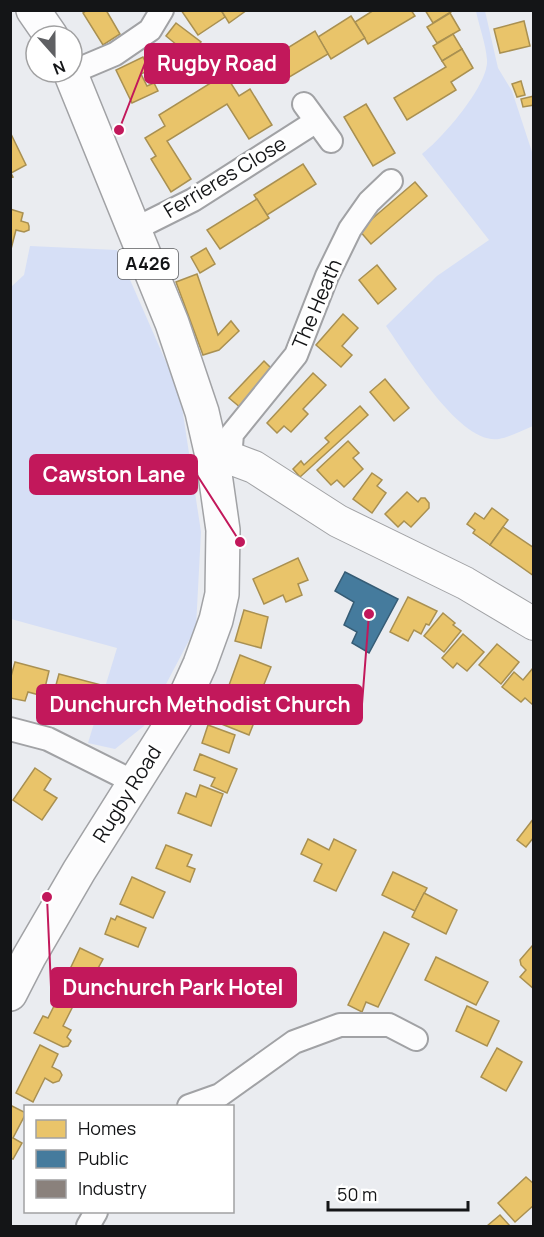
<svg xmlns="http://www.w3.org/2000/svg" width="544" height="1237" viewBox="0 0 544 1237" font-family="Manrope,sans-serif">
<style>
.green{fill:#d6dff6}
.homes{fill:#e9c46a;stroke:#a99051;stroke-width:1.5}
.public{fill:#457b9d;stroke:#365c75;stroke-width:1.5}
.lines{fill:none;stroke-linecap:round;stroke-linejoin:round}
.street-casing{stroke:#a1a2a5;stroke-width:26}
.secondary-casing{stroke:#a1a2a5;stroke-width:34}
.primary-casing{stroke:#a1a2a5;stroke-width:36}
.street{stroke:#fcfcfd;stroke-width:22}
.secondary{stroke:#fcfcfd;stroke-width:32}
.primary{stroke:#fcfcfd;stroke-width:33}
.labels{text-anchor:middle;stroke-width:6;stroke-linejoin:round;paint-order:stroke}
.shield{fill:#fff;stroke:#5a5b5d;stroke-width:1.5}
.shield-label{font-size:18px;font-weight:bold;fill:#141517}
.street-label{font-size:20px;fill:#141517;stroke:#fff}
.leader{fill:none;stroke:#c2185b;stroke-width:2}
.callout-dot{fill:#c2185b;stroke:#fff;stroke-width:2}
.callout{fill:#c2185b;stroke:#c2185b;stroke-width:2}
.callout-label{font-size:21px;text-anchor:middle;font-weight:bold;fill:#fff}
</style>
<rect width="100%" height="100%" fill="#eaecf0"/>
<!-- green -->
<g class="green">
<path d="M476,11H485L498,68L512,91L533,155V426C523,430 510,437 499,439C459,445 406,354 386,326L437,276L489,240L422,154C441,140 489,85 487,60C486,44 479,26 476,11Z"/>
<polygon points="30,246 117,250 180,394 201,532 196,627 144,726 115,749 88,743 117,648 11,619 11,287 24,275"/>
</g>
<!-- homes -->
<g class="homes">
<polygon points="87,10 106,10 120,34 103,45 83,13"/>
<polygon points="181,10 221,10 225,17 198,35"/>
<polygon points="221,10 247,10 229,23"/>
<polygon points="374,10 411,10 415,16 368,44 355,22"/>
<polygon points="425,10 454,10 433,23"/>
<polygon points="450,13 460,30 437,43 427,27"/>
<polygon points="351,16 365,38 331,59 318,37"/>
<polygon points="524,21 530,46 500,53 494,29"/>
<polygon points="176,23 201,42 197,47 201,51 194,59 166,36"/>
<polygon points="315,31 328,54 281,82 268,60"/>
<polygon points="453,34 462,49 442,61 433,46"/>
<polygon points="462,49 473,68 451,82 456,90 407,120 394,98 446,67 442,61"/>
<polygon points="143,57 149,70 141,74 147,86 154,83 158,91 132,103 116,70"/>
<polygon points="225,74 239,96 250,89 272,125 249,139 227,104 167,141 191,179 171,192 151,159 156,156 145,138 165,126 159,115"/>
<polygon points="521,81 525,95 517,97 512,84"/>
<polygon points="534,96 534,105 523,107 521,99"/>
<polygon points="366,104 395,153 373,166 344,117"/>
<polygon points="120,125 124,132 118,135 114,128"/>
<polygon points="11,134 26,165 11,173 13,177 10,178"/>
<polygon points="303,164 316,184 267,215 254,195"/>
<polygon points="415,182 427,196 371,244 359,230"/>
<polygon points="257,199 269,218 220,249 207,230"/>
<polygon points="10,209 23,213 21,221 28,223 29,226 29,230 24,232 16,230 11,249"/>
<polygon points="206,248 215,264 200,273 191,257"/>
<polygon points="377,265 396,289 378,304 359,280"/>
<polygon points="197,274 218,335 231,321 239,331 219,350 203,355 176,282"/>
<polygon points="343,314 358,328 342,346 352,355 341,367 316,345"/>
<polygon points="264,361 275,372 241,408 229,398"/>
<polygon points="313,373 326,385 303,409 308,414 291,432 284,426 277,433 267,423"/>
<polygon points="385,379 409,408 394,421 370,392"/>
<polygon points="360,406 368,415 300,477 293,469 301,461 304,465 329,442 325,438"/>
<polygon points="348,441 359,453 353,458 363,469 344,487 337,480 331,485 317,470"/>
<polygon points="372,473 382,480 377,486 386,493 372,513 353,499"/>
<polygon points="407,492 418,502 421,498 425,498 429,503 429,508 411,527 404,521 398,527 385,514"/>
<polygon points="492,508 508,520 490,545 473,533 475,530 467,524 475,513 484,519"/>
<polygon points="503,527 534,548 534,576 490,545"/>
<polygon points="298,558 308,580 298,584 302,595 286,602 283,595 264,604 253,579"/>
<polygon points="408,597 437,611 429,625 426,624 421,634 414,630 408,641 390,632"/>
<polygon points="244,610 268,617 261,648 235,641"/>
<polygon points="443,613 455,623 453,625 461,631 444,652 424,636"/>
<polygon points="463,634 484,652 467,671 457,663 453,668 442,658"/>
<polygon points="497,644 519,662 501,684 479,665"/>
<polygon points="240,655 271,667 258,699 228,688"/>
<polygon points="15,662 49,671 43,696 28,692 25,701 10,698 10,680"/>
<polygon points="533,668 534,668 533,705 525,698 521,702 502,687 514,672 523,680"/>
<polygon points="59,674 105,686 100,708 53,696"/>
<polygon points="223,696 259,710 249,735 214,721"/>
<polygon points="208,725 235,735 229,753 202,743"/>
<polygon points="200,754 237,769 227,793 211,786 215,778 194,770"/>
<polygon points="35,768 51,779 44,790 57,798 42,820 13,800"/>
<polygon points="200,785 223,794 211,826 178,813 186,793 196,797"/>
<polygon points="534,818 534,837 526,847 517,840"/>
<polygon points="308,839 329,850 334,839 356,850 336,891 314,881 322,864 301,854"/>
<polygon points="166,845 192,855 187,866 195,869 190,882 156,868"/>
<polygon points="393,872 427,888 415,911 382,895"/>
<polygon points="132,877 165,892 153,918 120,904"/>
<polygon points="424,893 457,910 446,934 412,917"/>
<polygon points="117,916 146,928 138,947 105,934 111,918 115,920"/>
<polygon points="384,932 409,944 378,1007 366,1002 362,1012 348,1005"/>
<polygon points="532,946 534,948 534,989 520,977 526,970 521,965 520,960"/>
<polygon points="80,948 103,959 95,974 106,979 108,984 102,997 97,998 92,995 89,1002 61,988"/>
<polygon points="436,957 488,982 476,1005 425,980"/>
<polygon points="60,994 75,1002 63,1026 71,1030 67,1037 71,1041 68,1046 63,1047 34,1033 43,1016 48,1018"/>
<polygon points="467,1006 499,1021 487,1046 456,1031"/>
<polygon points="40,1045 58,1054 52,1067 60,1071 62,1075 59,1081 53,1083 45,1078 33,1102 16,1093"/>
<polygon points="497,1048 522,1062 506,1091 481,1077"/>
<polygon points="10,1105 26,1113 13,1138 22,1143 13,1159 10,1158"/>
<polygon points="526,1177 534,1184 534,1205 515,1222 498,1203"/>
<polygon points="500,1215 510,1226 487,1226"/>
</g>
<!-- public -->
<polygon class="public" points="345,572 398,599 369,653 352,643 357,632 344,625 354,602 335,591"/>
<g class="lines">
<!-- street casing -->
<g class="street-casing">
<g id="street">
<polyline points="70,73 115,54 150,30 162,10"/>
<polyline points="304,104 331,141"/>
<polyline points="133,230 193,200 315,122"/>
<polyline points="230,458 232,434 296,355 327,276 350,229 369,202 391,181"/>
<polyline points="10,729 48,739 134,782"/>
<polyline points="189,1106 220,1095 294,1042 340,1025 389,1025 416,1039"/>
<polyline points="88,1226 96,1212"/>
</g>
</g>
<!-- secondary casing -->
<g class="secondary-casing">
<polyline id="secondary" points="213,460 230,458 254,467 338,521 465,583 534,624"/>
</g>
<!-- primary casing -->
<g class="primary-casing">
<g id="primary">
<polyline points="33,10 51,36"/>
<polyline points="10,994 29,957 79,871 177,715 200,664 216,620 222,594 223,530 213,460 202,412 172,323 70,72"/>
</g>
</g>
<!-- street -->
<use href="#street" class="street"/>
<!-- secondary -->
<use href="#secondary" class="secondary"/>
<!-- primary -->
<use href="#primary" class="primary"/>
</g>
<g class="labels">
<!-- shield labels -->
<rect class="shield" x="118" y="249" width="60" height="30" rx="4.5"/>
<g class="shield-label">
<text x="148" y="270">A426</text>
</g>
<!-- street labels -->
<g class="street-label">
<text transform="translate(225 177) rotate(-31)" y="7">Ferrieres Close</text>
<text transform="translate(317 304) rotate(-67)" y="7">The Heath</text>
<text transform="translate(127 794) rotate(-58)" y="7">Rugby Road</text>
</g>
</g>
<!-- callouts -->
<path class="leader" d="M119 130L145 63M240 542L197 475M369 614L362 704M47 897L51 987"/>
<g class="callout-dot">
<circle cx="119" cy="130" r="6"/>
<circle cx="240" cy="542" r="6"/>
<circle cx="369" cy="614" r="6"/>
<circle cx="47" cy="897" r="6"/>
</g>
<g class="callout">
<rect x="145" y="44" width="144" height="39" rx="6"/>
<rect x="30" y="455" width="167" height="39" rx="6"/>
<rect x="37" y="685" width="325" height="39" rx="6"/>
<rect x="51" y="968" width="245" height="39" rx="6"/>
</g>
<g class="callout-label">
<text x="217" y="71">Rugby Road</text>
<text x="114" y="482">Cawston Lane</text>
<text x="200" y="712">Dunchurch Methodist Church</text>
<text x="173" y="995">Dunchurch Park Hotel</text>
</g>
<!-- border -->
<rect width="544" height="1237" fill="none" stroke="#141517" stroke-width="24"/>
<!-- legend -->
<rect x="24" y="1105" width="210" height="108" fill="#ffffff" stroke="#a1a1a2" stroke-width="1.5"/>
<rect x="36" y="1120" width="30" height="18" fill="#e9c46a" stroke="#a1a1a2" stroke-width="1.5"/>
<text x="78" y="1135" font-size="18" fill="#141517">Homes</text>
<rect x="36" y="1150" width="30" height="18" fill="#457b9d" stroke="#a1a1a2" stroke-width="1.5"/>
<text x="78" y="1165" font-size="18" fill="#141517">Public</text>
<rect x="36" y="1180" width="30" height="18" fill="#8a817c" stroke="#a1a1a2" stroke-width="1.5"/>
<text x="78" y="1195" font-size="18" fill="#141517">Industry</text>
<!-- north arrow -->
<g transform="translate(54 54) rotate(159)"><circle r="28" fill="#ffffff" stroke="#a1a1a2" stroke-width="1.5"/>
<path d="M0-4.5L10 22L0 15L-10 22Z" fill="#5f6063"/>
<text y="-9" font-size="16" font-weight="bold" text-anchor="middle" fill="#141517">N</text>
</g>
<!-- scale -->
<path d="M328 1201v9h140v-9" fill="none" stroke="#141517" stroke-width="3"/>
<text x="337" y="1201" font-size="18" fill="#141517" stroke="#ffffff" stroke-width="4.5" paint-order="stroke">50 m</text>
</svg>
